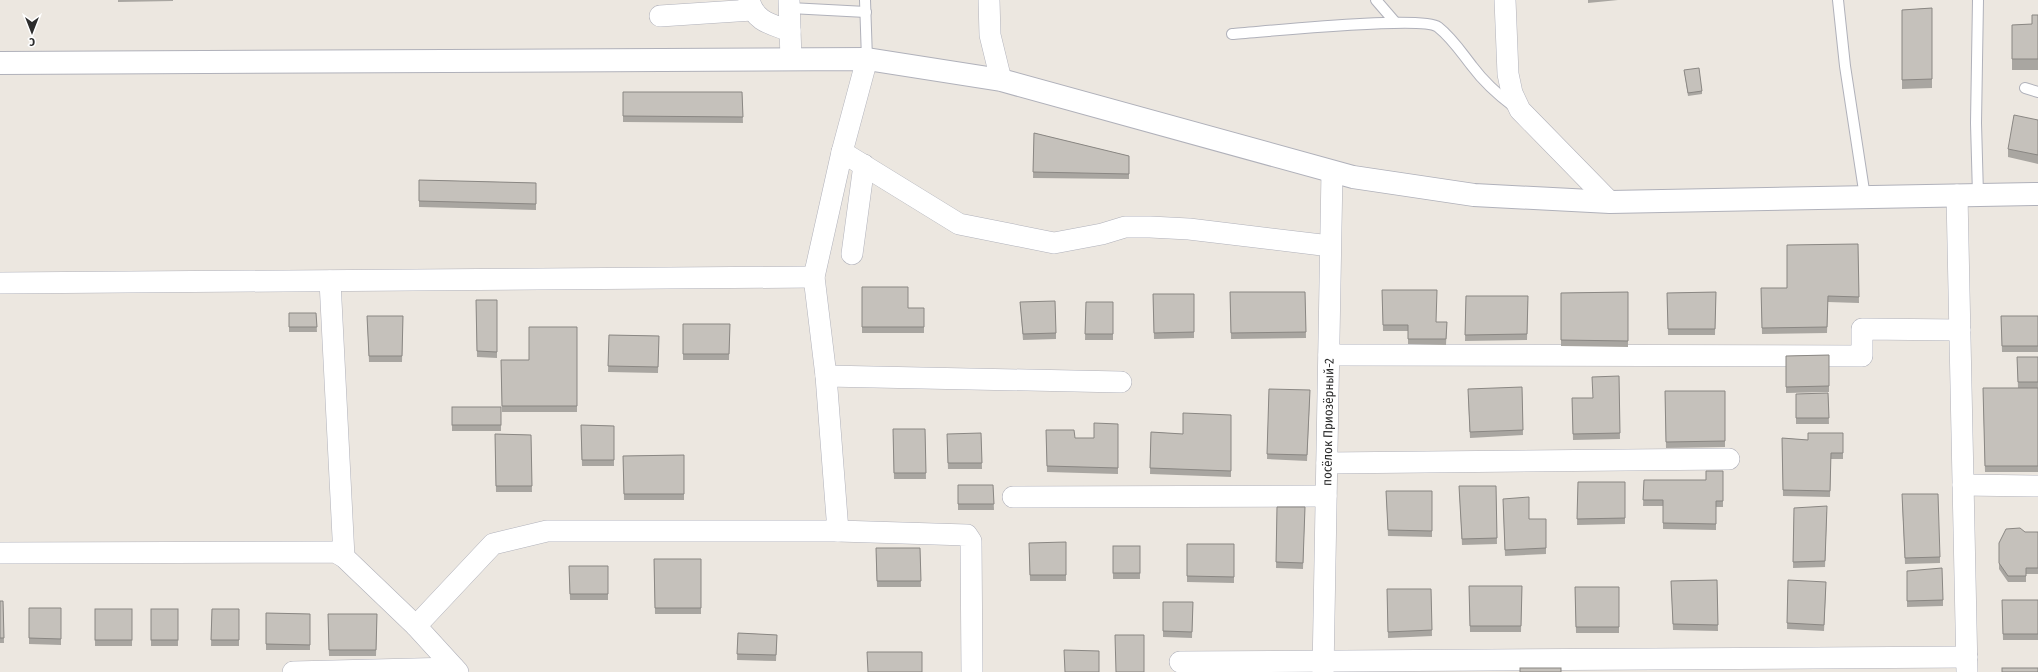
<svg xmlns="http://www.w3.org/2000/svg" width="2038" height="672" viewBox="0 0 2038 672" font-family="'Fira Sans Condensed',sans-serif">
<style>
.lines{fill:none;stroke-linecap:round;stroke-linejoin:round}
.lane-casing{stroke:#b0b1ba;stroke-width:12}
.street-casing{stroke:#b0b1ba;stroke-width:22}
.secondary-casing{stroke:#b0b1ba;stroke-width:24}
.lane{stroke:#fff;stroke-width:10}
.street{stroke:#fff;stroke-width:21}
.secondary{stroke:#fff;stroke-width:22}
.wall{fill:#a9a6a1}
.building{fill:#c5c1bb;stroke:#8a8783}
.labels{text-anchor:middle;stroke-width:3;stroke-linejoin:round;paint-order:stroke}
.street-label{font-size:13px;fill:#2c2c2c;stroke:#fff}
</style>
<rect width="100%" height="100%" fill="#ece7e0"/>
<g class="lines">
<!-- lane casing -->
<g class="lane-casing">
<g id="lane">
<polyline points="865,0 867,59"/>
<polyline points="1376,0 1395,22"/>
<polyline points="1838,0 1845,66 1865,197"/>
<polyline points="790,8 866,12"/>
<path d="M1232,34C1262,32 1422,15 1438,27C1452,38 1461,52 1472,66C1484,82 1497,94 1513,106"/>
<polyline points="2025,88 2038,92"/>
<polyline points="1978,195 1976,123 1978,0"/>
</g>
</g>
<!-- street casing -->
<g class="street-casing">
<g id="street">
<path d="M749,0C755,22 771,24 790,31"/>
<polyline points="789,0 791,59"/>
<polyline points="989,0 990,35 1001,80"/>
<polyline points="1505,0 1508,74 1512,93 1520,110 1610,202"/>
<polyline points="660,16 752,10"/>
<polyline points="842,152 959,224 1054,243 1102,234 1125,227 1150,227 1189,229 1330,246"/>
<polyline points="1957,195 1967,672"/>
<polyline points="852,254 864,165"/>
<polyline points="330,281 344,557 416,626"/>
<polyline points="0,283 814,277"/>
<polyline points="1329,355 1862,356 1862,329 1960,330"/>
<polyline points="826,376 1121,382"/>
<polyline points="1327,463 1729,459"/>
<polyline points="1963,485 2038,486"/>
<polyline points="1013,497 1326,496"/>
<polyline points="838,531 967,535 971,541 972,672"/>
<polyline points="0,553 335,552 344,557"/>
<polyline points="1180,662 1967,657"/>
<polyline points="293,672 454,668"/>
<polyline points="458,672 416,626 493,544 547,531 838,531 826,376 814,277 842,152 867,59"/>
<path id="s1" d="M1323,672L1332,172"/>
</g>
</g>
<!-- secondary casing -->
<g class="secondary-casing">
<polyline id="secondary" points="0,63 867,59 1001,80 1353,177 1474,195 1610,202 2038,194"/>
</g>
<!-- lane -->
<use href="#lane" class="lane"/>
<!-- street -->
<use href="#street" class="street"/>
<!-- secondary -->
<use href="#secondary" class="secondary"/>
</g>
<!-- wall -->
<g class="wall">
<polygon points="118,0 173,0 173,1 118,2"/>
<polygon points="1588,0 1618,0 1588,3"/>
<polygon points="1932,8 1932,88 1902,89 1902,10"/>
<polygon points="2038,15 2038,70 2012,70 2012,25 2032,24"/>
<polygon points="1684,70 1702,91 1702,94 1688,96"/>
<polygon points="623,92 742,92 743,123 623,122"/>
<polygon points="2038,120 2038,164 2008,157 2008,149"/>
<polygon points="1034,133 1129,156 1129,179 1033,178"/>
<polygon points="419,180 536,183 536,210 419,207"/>
<polygon points="1858,244 1859,303 1828,302 1827,333 1762,334 1761,288 1787,288"/>
<polygon points="862,287 908,308 924,308 924,333 862,333"/>
<polygon points="1382,290 1436,322 1447,322 1446,345 1408,344 1408,331 1383,331"/>
<polygon points="1230,292 1305,292 1306,338 1231,339"/>
<polygon points="1628,292 1628,347 1561,346 1561,293"/>
<polygon points="1716,292 1715,335 1668,335 1667,293"/>
<polygon points="1153,294 1194,294 1194,338 1154,339"/>
<polygon points="1466,296 1528,301 1527,340 1465,341"/>
<polygon points="476,300 497,300 497,358 477,357"/>
<polygon points="1020,302 1056,333 1056,339 1023,340"/>
<polygon points="1086,302 1113,302 1113,340 1085,340"/>
<polygon points="289,313 316,313 317,332 289,332"/>
<polygon points="367,316 403,316 402,362 369,362"/>
<polygon points="2001,316 2038,316 2038,352 2002,352"/>
<polygon points="683,324 730,324 729,360 683,360"/>
<polygon points="577,327 577,412 502,412 501,360 529,360"/>
<polygon points="609,335 659,336 658,373 608,372"/>
<polygon points="1829,355 1829,392 1786,393 1786,356"/>
<polygon points="2017,357 2038,357 2038,388 2018,388"/>
<polygon points="1619,376 1620,439 1573,440 1572,398 1593,398"/>
<polygon points="1522,387 1523,435 1470,438 1468,395"/>
<polygon points="1983,388 2038,388 2038,472 1985,472"/>
<polygon points="1269,389 1310,396 1307,461 1267,459"/>
<polygon points="1665,391 1725,391 1725,447 1666,448"/>
<polygon points="1828,393 1829,424 1796,424 1796,394"/>
<rect x="452" y="407" width="49" height="24"/>
<polygon points="1231,415 1231,477 1150,474 1151,432 1183,434"/>
<polygon points="1118,424 1118,474 1047,472 1046,430 1075,438 1094,438"/>
<polygon points="581,425 614,426 614,466 582,466"/>
<polygon points="925,429 926,479 894,479 893,435"/>
<polygon points="981,433 982,469 948,469 947,440"/>
<polygon points="1843,433 1843,459 1831,459 1830,497 1783,496 1782,438 1808,440"/>
<polygon points="495,434 531,435 532,492 496,492"/>
<polygon points="684,455 684,500 624,500 623,456"/>
<polygon points="1723,471 1723,507 1716,507 1716,530 1663,529 1663,506 1643,506 1644,480 1706,480"/>
<polygon points="1578,482 1625,482 1625,524 1577,525"/>
<polygon points="958,485 993,485 994,510 958,510"/>
<polygon points="1459,486 1496,486 1497,544 1462,545"/>
<polygon points="1386,491 1432,491 1432,537 1388,536"/>
<polygon points="1902,500 1940,557 1940,563 1905,564"/>
<polygon points="1503,504 1529,519 1546,519 1546,554 1505,556"/>
<polygon points="1277,507 1305,507 1303,569 1276,568"/>
<polygon points="1794,508 1827,512 1825,567 1793,568"/>
<polygon points="2025,532 2038,532 2038,574 2026,574 2026,582 2008,582 1999,569 1999,543"/>
<polygon points="1066,542 1066,581 1030,581 1029,549"/>
<polygon points="1187,544 1234,544 1234,583 1187,582"/>
<rect x="1113" y="546" width="27" height="33"/>
<polygon points="920,548 921,587 877,587 876,554"/>
<polygon points="654,559 701,559 701,614 655,614"/>
<polygon points="569,566 608,566 608,600 570,600"/>
<polygon points="1907,571 1943,600 1943,606 1907,607"/>
<polygon points="1717,580 1718,631 1673,630 1671,581"/>
<polygon points="1788,580 1826,588 1824,631 1787,629"/>
<polygon points="1469,586 1522,586 1521,632 1470,632"/>
<polygon points="1575,587 1619,587 1619,633 1576,633"/>
<polygon points="1387,589 1431,589 1432,636 1388,638"/>
<polygon points="2002,600 2038,600 2038,640 2003,640"/>
<polygon points="0,601 3,601 4,643 0,643"/>
<polygon points="1163,602 1193,602 1192,638 1163,637"/>
<polygon points="29,608 61,608 61,645 29,644"/>
<rect x="95" y="609" width="37" height="37"/>
<rect x="151" y="609" width="27" height="37"/>
<polygon points="212,609 239,609 239,646 211,646"/>
<polygon points="266,613 310,614 310,650 266,650"/>
<polygon points="328,614 377,614 376,656 329,656"/>
<polygon points="738,633 777,635 776,661 737,660"/>
</g>
<!-- building -->
<g class="building">
<polygon points="1932,8 1932,79 1902,80 1902,10"/>
<polygon points="2032,15 2038,15 2038,59 2012,59 2012,25 2032,24"/>
<polygon points="1699,68 1702,91 1688,93 1684,70"/>
<polygon points="623,92 742,92 743,117 623,116"/>
<polygon points="2014,115 2038,120 2038,155 2008,149"/>
<polygon points="1034,133 1129,156 1129,174 1033,172"/>
<polygon points="419,180 536,183 536,204 419,201"/>
<polygon points="1858,244 1859,297 1828,296 1827,327 1762,328 1761,288 1787,288 1787,245"/>
<polygon points="862,287 908,287 908,308 924,308 924,327 862,327"/>
<polygon points="1382,290 1437,290 1436,322 1447,322 1446,339 1408,339 1408,325 1383,325"/>
<polygon points="1230,292 1305,292 1306,332 1231,333"/>
<polygon points="1628,292 1628,341 1561,340 1561,293"/>
<polygon points="1716,292 1715,329 1668,329 1667,293"/>
<polygon points="1153,294 1194,294 1194,332 1154,333"/>
<polygon points="1466,296 1528,296 1527,334 1465,335"/>
<polygon points="476,300 497,300 497,352 477,351"/>
<polygon points="1055,301 1056,333 1023,334 1020,302"/>
<polygon points="1086,302 1113,302 1113,334 1085,334"/>
<polygon points="289,313 316,313 317,327 289,327"/>
<polygon points="367,316 403,316 402,356 369,356"/>
<polygon points="2001,316 2038,316 2038,346 2002,346"/>
<polygon points="683,324 730,324 729,354 683,354"/>
<polygon points="529,327 577,327 577,406 502,406 501,360 529,360"/>
<polygon points="609,335 659,336 658,367 608,366"/>
<polygon points="1829,355 1829,386 1786,387 1786,356"/>
<polygon points="2017,357 2038,357 2038,382 2018,382"/>
<polygon points="1619,376 1620,433 1573,434 1572,398 1593,398 1592,377"/>
<polygon points="1522,387 1523,430 1470,432 1468,389"/>
<polygon points="1983,388 2038,388 2038,466 1985,466"/>
<polygon points="1269,389 1310,390 1307,455 1267,454"/>
<polygon points="1665,391 1725,391 1725,441 1666,442"/>
<polygon points="1828,393 1829,418 1796,418 1796,394"/>
<rect x="452" y="407" width="49" height="18"/>
<polygon points="1183,413 1231,415 1231,471 1150,468 1151,432 1183,434"/>
<polygon points="1094,423 1118,424 1118,468 1047,466 1046,430 1074,430 1075,438 1094,438"/>
<polygon points="581,425 614,426 614,460 582,460"/>
<polygon points="893,429 925,429 926,473 894,473"/>
<polygon points="981,433 982,463 948,463 947,434"/>
<polygon points="1808,433 1843,433 1843,453 1831,453 1830,491 1783,490 1782,438 1808,440"/>
<polygon points="495,434 531,435 532,486 496,486"/>
<polygon points="684,455 684,494 624,494 623,456"/>
<polygon points="1706,471 1723,471 1723,501 1716,501 1716,524 1663,523 1663,500 1643,500 1644,480 1706,480"/>
<polygon points="1578,482 1625,482 1625,518 1577,519"/>
<polygon points="958,485 993,485 994,504 958,504"/>
<polygon points="1459,486 1496,486 1497,538 1462,539"/>
<polygon points="1386,491 1432,491 1432,531 1388,530"/>
<polygon points="1902,494 1938,494 1940,557 1905,558"/>
<polygon points="1529,497 1529,519 1546,519 1546,548 1505,550 1503,499"/>
<polygon points="1827,506 1825,561 1793,562 1794,508"/>
<polygon points="1277,507 1305,507 1303,563 1276,562"/>
<polygon points="2020,528 2025,532 2038,532 2038,568 2026,568 2026,576 2008,576 1999,563 1999,543 2006,529"/>
<polygon points="1066,542 1066,575 1030,575 1029,543"/>
<polygon points="1187,544 1234,544 1234,577 1187,576"/>
<rect x="1113" y="546" width="27" height="27"/>
<polygon points="876,548 920,548 921,581 877,581"/>
<polygon points="654,559 701,559 701,608 655,608"/>
<polygon points="569,566 608,566 608,594 570,594"/>
<polygon points="1942,568 1943,600 1907,601 1907,571"/>
<polygon points="1717,580 1718,625 1673,624 1671,581"/>
<polygon points="1788,580 1826,582 1824,625 1787,623"/>
<polygon points="1469,586 1522,586 1521,626 1470,626"/>
<polygon points="1575,587 1619,587 1619,627 1576,627"/>
<polygon points="1387,589 1431,589 1432,630 1388,632"/>
<polygon points="2002,600 2038,600 2038,634 2003,634"/>
<polygon points="0,601 3,601 4,638 0,638"/>
<polygon points="1163,602 1193,602 1192,632 1163,631"/>
<polygon points="29,608 61,608 61,639 29,638"/>
<rect x="95" y="609" width="37" height="31"/>
<rect x="151" y="609" width="27" height="31"/>
<polygon points="212,609 239,609 239,640 211,640"/>
<polygon points="266,613 310,614 310,645 266,644"/>
<polygon points="328,614 377,614 376,650 329,650"/>
<polygon points="738,633 777,635 776,655 737,654"/>
<polygon points="1115,635 1144,635 1144,672 1116,672"/>
<polygon points="1064,650 1099,651 1099,672 1065,672"/>
<polygon points="867,652 922,652 922,672 868,672"/>
<rect x="1520" y="668" width="41" height="4"/>
<rect x="2002" y="668" width="36" height="4"/>
</g>
<g class="labels">
<!-- street labels -->
<g class="street-label">
<text dy="5" stroke="none"><textPath href="#s1" startOffset="250">посёлок Приозёрный-2</textPath></text>
</g>
</g>
<!-- north arrow -->
<g transform="translate(32 32) rotate(180)" stroke="#ffffff" stroke-width="3" paint-order="stroke">
<path d="M0-3L7 15L0 10L-7 15Z" fill="#2c2c2c"/>
<text y="-6" font-size="11" font-weight="bold" text-anchor="middle" fill="#2c2c2c">С</text>
</g>
</svg>
